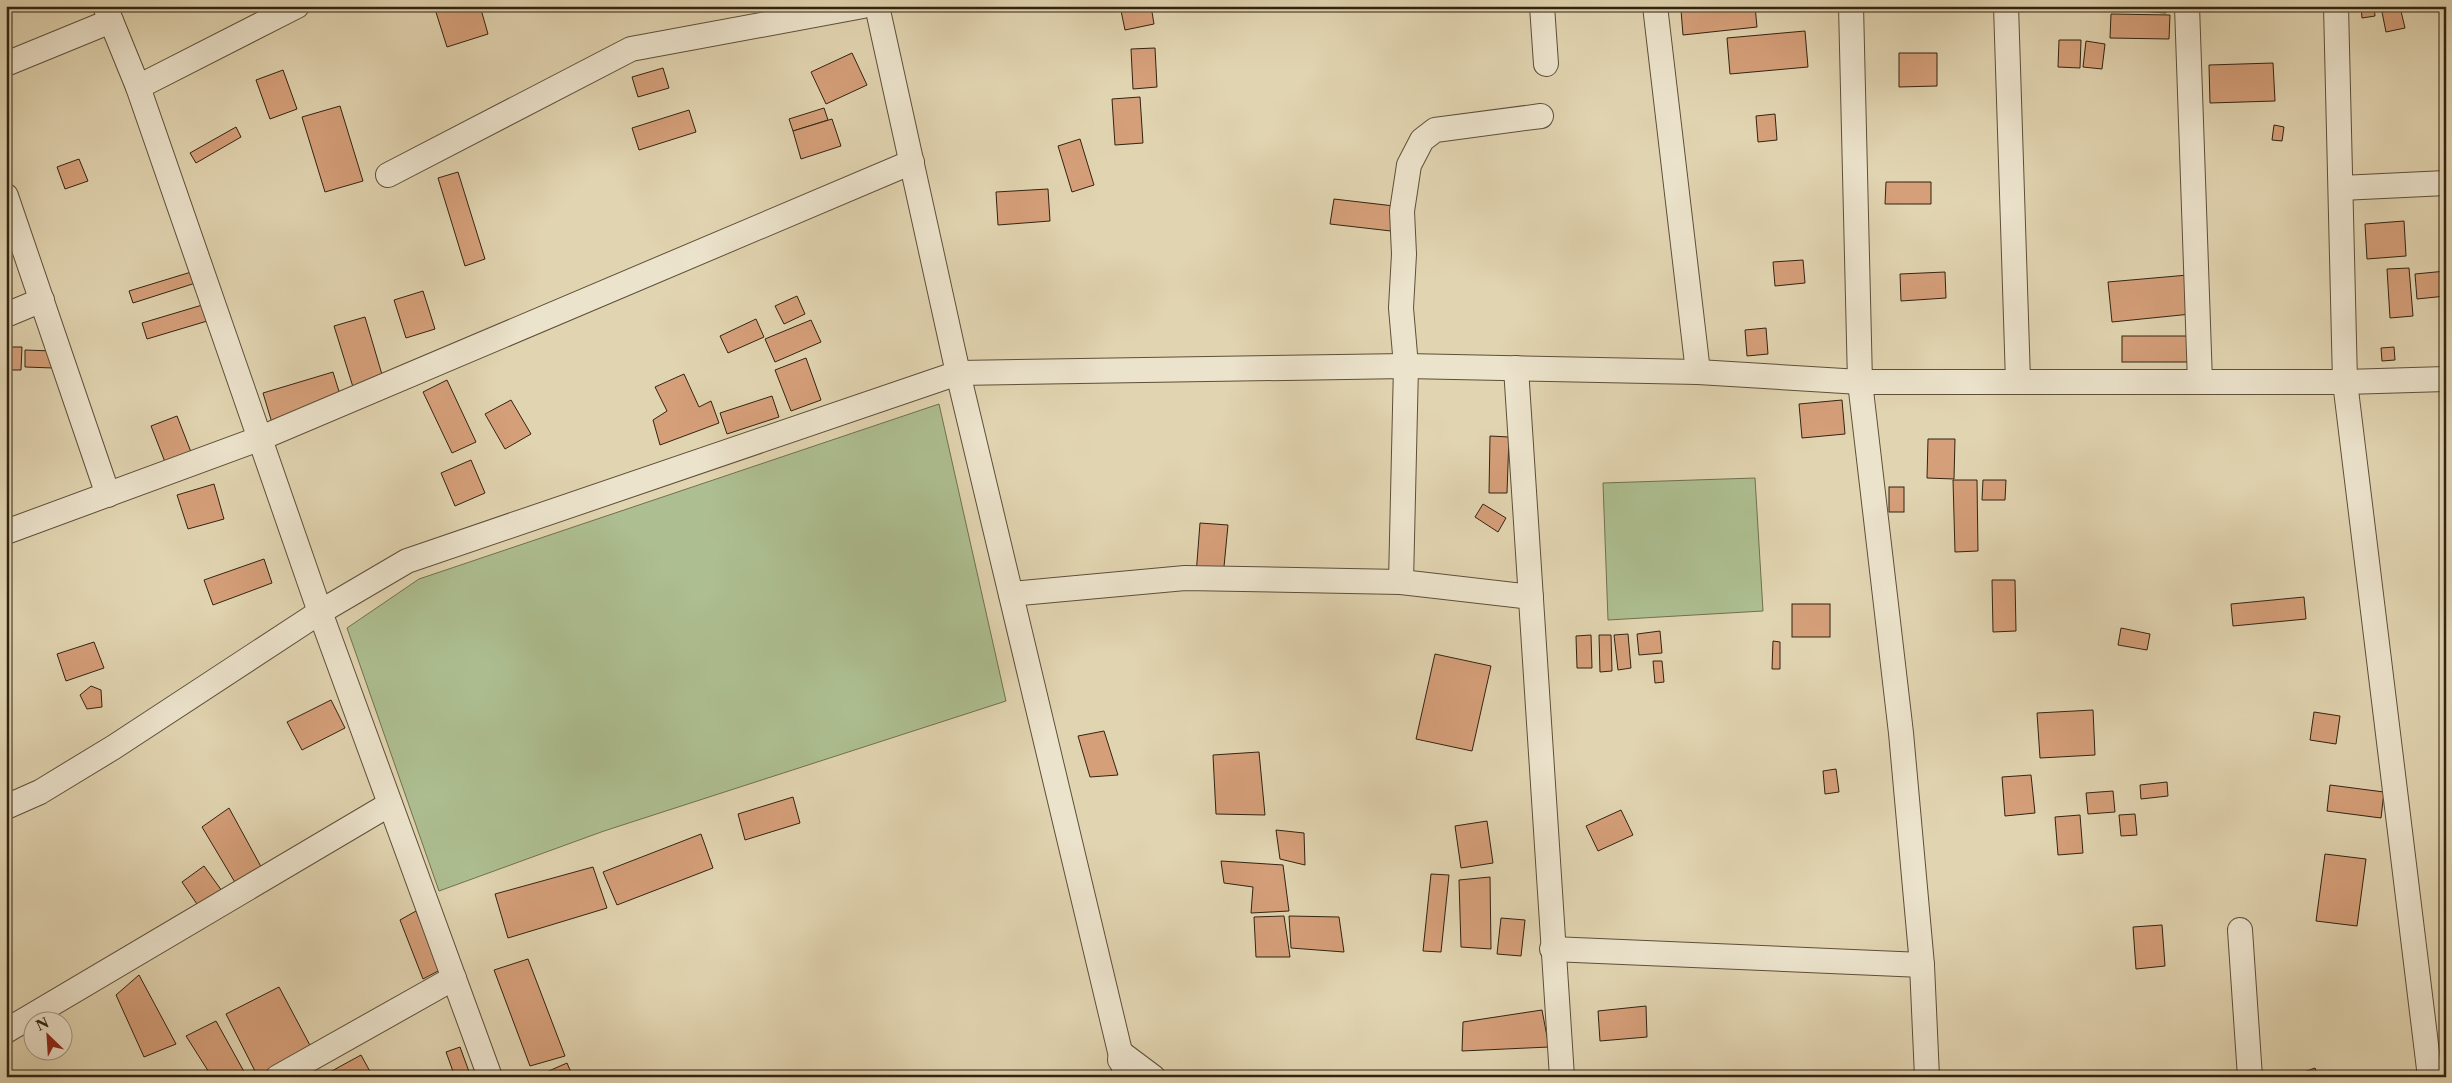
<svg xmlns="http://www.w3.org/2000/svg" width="2452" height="1083" viewBox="0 0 2452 1083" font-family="'Libre Caslon Text',serif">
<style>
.green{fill:#adbe90;stroke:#707050}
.building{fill:#d59f79;stroke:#332311}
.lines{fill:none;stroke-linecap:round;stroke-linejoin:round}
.minor-casing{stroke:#5e4f39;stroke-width:26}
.minor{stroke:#ece3cc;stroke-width:24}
</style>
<rect width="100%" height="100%" fill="#e1d4b0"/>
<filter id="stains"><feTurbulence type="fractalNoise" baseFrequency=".004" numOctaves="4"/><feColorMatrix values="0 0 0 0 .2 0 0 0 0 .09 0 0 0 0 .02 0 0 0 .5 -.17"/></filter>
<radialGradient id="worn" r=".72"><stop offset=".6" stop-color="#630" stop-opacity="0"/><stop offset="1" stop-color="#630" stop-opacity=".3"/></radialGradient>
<!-- green -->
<g class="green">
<polygon points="939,404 1006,701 604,831 439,891 347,628 419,579"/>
<polygon points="1755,478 1763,611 1608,620 1603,483"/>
</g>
<!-- building -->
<g class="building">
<polygon points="434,6 480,6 488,34 447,47"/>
<polygon points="1120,6 1151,6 1154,24 1125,30"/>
<polygon points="1723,6 1755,6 1757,27 1683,35 1681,10"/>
<polygon points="2106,6 2167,6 2166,13 2106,9"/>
<polygon points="2361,6 2374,6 2375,16 2362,18"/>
<polygon points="2400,7 2405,28 2386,32 2382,12"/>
<polygon points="2111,14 2170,15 2169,39 2110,38"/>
<polygon points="1805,31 1808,67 1730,74 1727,38"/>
<polygon points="2059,40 2081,40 2080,68 2058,67"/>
<polygon points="2086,41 2105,44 2102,69 2083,67"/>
<polygon points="1155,48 1157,87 1133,89 1131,49"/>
<polygon points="852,53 867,85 826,104 811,72"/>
<polygon points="1899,53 1937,53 1937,86 1899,87"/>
<polygon points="2273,63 2275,101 2210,103 2209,65"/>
<polygon points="663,68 669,88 638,97 632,77"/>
<polygon points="283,70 297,109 270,119 256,80"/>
<polygon points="1140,97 1143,143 1115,145 1112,99"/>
<polygon points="340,106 363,181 325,192 302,117"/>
<polygon points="824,108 828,120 793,131 789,119"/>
<polygon points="689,110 696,132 639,150 632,128"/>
<polygon points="1775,114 1777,140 1758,142 1756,116"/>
<polygon points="832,119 841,146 801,159 793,131"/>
<polygon points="2274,125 2284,127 2282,141 2272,140"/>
<polygon points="236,127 241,137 196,163 190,153"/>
<polygon points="1080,139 1094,185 1072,192 1058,146"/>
<polygon points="79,159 88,181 65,189 57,167"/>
<polygon points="458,172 485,259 465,266 438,178"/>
<polygon points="1886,182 1931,182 1931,204 1885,204"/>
<polygon points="1048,189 1050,221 998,225 996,192"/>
<polygon points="1334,199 1394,206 1391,231 1330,224"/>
<polygon points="2404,221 2406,256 2367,259 2365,224"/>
<polygon points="1803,260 1805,283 1775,286 1773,262"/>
<polygon points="2409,268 2413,316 2390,318 2387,269"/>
<polygon points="201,269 205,280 133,303 129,291"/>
<polygon points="2446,271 2446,296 2417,299 2415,274"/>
<polygon points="1945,272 1946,298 1901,301 1900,274"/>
<polygon points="2188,275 2191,314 2112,322 2108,282"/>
<polygon points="423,291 435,329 406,338 394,300"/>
<polygon points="797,296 805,314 784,324 775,306"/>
<polygon points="209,303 214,319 147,339 142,323"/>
<polygon points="365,317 383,378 353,387 334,326"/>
<polygon points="756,319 764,337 728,353 720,336"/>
<polygon points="811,320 821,342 775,362 765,339"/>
<polygon points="1766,328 1768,354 1747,356 1745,330"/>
<rect x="2122" y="336" width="73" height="26"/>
<polygon points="8,347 22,347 21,370 7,370"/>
<polygon points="2394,347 2395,360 2382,361 2381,348"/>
<polygon points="25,350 53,351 53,368 25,367"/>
<polygon points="806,358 821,400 791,411 775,370"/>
<polygon points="333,372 345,411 275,433 263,393"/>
<polygon points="684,374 699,407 711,401 719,423 660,445 653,420 667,411 655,387"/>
<polygon points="447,380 476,442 452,453 423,392"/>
<polygon points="772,396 779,417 727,434 720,413"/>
<polygon points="511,400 531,434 505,449 485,414"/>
<polygon points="1842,400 1845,434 1802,438 1799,404"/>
<polygon points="177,416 191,452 165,462 151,426"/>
<polygon points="1490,436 1509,437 1507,493 1489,493"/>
<polygon points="1928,439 1955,439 1954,479 1927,478"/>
<polygon points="471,460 485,493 455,506 441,473"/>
<polygon points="1953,480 1977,480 1978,551 1955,552"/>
<polygon points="1983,480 2006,480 2005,500 1982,500"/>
<polygon points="214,484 224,519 188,529 177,495"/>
<rect x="1889" y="487" width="15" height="25"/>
<polygon points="1483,504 1506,518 1498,532 1475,517"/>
<polygon points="1200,523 1228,525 1223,577 1196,575"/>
<polygon points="264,559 272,583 213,605 204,580"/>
<polygon points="1992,580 2015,580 2016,631 1993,632"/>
<polygon points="2304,597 2306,619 2233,626 2231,604"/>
<rect x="1792" y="604" width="38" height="33"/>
<polygon points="2121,628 2150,634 2147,650 2118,645"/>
<polygon points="1660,631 1662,653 1639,655 1637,634"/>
<polygon points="1628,634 1631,668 1618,670 1614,635"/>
<polygon points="1591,635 1592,668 1577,668 1576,636"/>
<polygon points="1599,635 1611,635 1612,671 1600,672"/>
<polygon points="1773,641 1780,642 1780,669 1772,669"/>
<polygon points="94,642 104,668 66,681 57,654"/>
<polygon points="1435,654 1491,666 1472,751 1416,739"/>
<polygon points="1653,661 1662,661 1664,682 1655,683"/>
<polygon points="91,686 101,690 102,707 87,709 80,695"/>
<polygon points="331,700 345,728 302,750 287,722"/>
<polygon points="2093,710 2095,755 2040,758 2037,713"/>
<polygon points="2314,712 2340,716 2336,744 2310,740"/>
<polygon points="1104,731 1118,775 1090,777 1078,736"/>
<polygon points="1259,752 1265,815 1216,814 1213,755"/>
<polygon points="1836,769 1839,792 1825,794 1823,771"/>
<polygon points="2031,775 2035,813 2005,816 2002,777"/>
<polygon points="2167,782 2168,796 2141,799 2140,785"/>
<polygon points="2330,785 2384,792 2381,818 2327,811"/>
<polygon points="2113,791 2115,812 2088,814 2086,793"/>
<polygon points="793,797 800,823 745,840 738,814"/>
<polygon points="229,808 265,874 239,889 202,827"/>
<polygon points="1621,810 1633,835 1598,851 1586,826"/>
<polygon points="2135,814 2137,835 2121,836 2119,815"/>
<polygon points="2080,815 2083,853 2058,855 2055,817"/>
<polygon points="1487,821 1493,863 1461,868 1455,826"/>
<polygon points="1276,830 1304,833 1305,865 1280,859"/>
<polygon points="701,834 713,868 617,905 603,872"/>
<polygon points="2325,854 2366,859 2357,926 2316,921"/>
<polygon points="1221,861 1283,865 1289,911 1251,913 1253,887 1224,883"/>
<polygon points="204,866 222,891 199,907 182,882"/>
<polygon points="593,867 607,908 508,938 495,894"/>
<polygon points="1431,874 1449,875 1441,952 1423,951"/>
<polygon points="1490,877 1491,949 1461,947 1459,880"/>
<polygon points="416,911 440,970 423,979 400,920"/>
<polygon points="1284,916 1290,957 1256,957 1254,917"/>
<polygon points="1289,916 1339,917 1344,952 1291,948"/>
<polygon points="1501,918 1525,920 1521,956 1497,954"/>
<polygon points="2162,925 2165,966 2136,969 2133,927"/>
<polygon points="528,959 565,1056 530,1066 494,970"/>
<polygon points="139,975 176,1044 144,1057 116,995"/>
<polygon points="279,987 313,1051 263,1077 258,1077 226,1014"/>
<polygon points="1646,1006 1647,1037 1600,1041 1598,1011"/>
<polygon points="1542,1010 1549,1047 1462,1051 1463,1022"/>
<polygon points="216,1021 247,1077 212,1077 186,1036"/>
<polygon points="460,1047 471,1077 455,1077 446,1052"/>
<polygon points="361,1055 373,1077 333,1077 330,1072"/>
<polygon points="567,1063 573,1077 535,1077"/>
<polygon points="2315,1068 2318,1077 2294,1077 2293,1076"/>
</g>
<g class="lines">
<!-- minor casing -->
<g class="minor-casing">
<g id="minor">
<polyline points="105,6 138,87 320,612 490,1077"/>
<polyline points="877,6 958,373 1126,1077"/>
<polyline points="1542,6 1546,64"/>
<polyline points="1655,6 1698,372"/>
<polyline points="1851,6 1860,382 1901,733 1922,965 1927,1077"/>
<polyline points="2006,6 2018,381"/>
<polyline points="2187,6 2200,382"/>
<polyline points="2336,6 2345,382 2430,1077"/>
<polyline points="6,64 111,21"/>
<polyline points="138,87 297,6"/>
<polyline points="388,175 631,49 863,6"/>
<polyline points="2341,188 2446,183"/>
<polyline points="6,196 108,495"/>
<polyline points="6,315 42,300"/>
<polyline points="1516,368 1562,1077"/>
<polyline points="6,532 261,438 912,162"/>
<polyline points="1401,582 1406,366 1401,308 1404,254 1402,211 1409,165 1422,140 1435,130 1541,116"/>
<polyline points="1011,594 1185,578 1401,582 1531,597"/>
<polyline points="6,807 40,792 114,747 320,612 407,561 958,373 1406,366 1698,372 1860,382 2345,382 2446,379"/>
<polyline points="2240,930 2250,1077"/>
<polyline points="1552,949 1922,965"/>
<polyline points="6,1031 390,804"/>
<polyline points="1120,1060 1121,1053 1153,1077"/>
<polyline points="278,1077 454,978"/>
</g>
</g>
<!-- minor -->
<use href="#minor" class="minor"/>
</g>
<!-- margin -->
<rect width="2452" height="1083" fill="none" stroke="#e1d4b0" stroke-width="25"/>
<rect x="8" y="8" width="2437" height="1068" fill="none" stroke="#332311" stroke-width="2.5"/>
<rect x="12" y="12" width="2427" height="1058" fill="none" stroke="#332311"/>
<!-- north arrow -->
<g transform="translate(48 1036) rotate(335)"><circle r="24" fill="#ece3cc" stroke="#a29681"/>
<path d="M0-4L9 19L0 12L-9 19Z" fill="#8f2418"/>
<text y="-8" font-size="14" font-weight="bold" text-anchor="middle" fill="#332311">N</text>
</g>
<rect width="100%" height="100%" filter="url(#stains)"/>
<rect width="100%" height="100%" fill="url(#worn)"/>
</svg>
